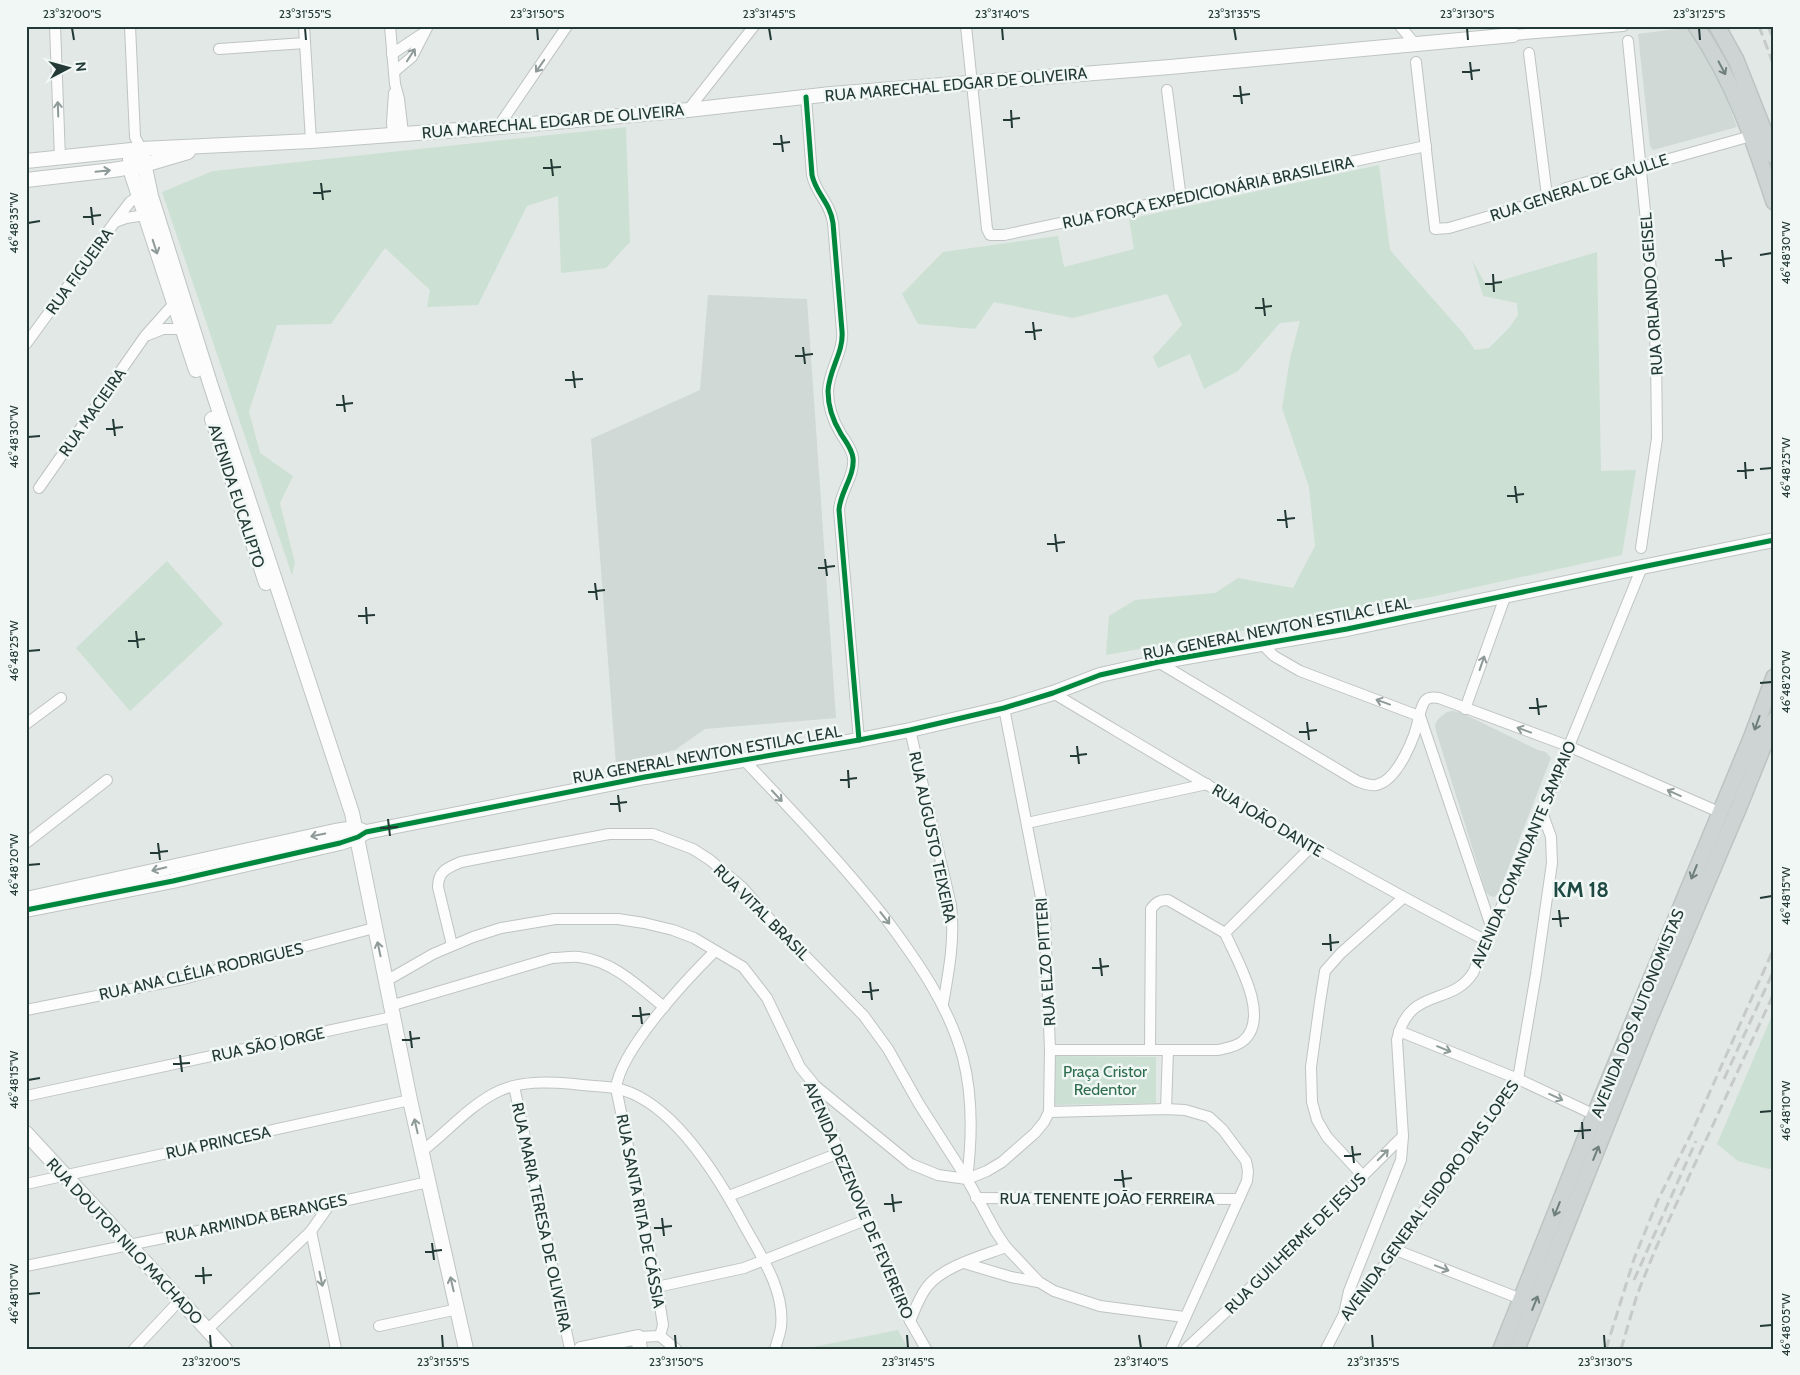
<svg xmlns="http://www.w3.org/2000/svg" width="1800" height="1375" viewBox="0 0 1800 1375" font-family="Cabin,sans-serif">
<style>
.built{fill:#d0d9d6}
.green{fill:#cce0d4}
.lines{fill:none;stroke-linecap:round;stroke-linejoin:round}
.street-casing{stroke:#bfc4c3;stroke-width:12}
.secondary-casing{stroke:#bfc5c3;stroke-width:16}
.primary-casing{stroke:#bcc4c2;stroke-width:18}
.street{stroke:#fbfcfb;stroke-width:10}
.secondary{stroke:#fbfcfb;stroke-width:14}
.primary{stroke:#cdd4d3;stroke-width:15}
.rail{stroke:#c6cac9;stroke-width:3;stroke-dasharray:10 5;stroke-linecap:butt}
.cycleway-casing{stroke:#f0f7f4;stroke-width:8}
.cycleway{stroke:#00873e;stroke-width:5}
.oneway{stroke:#8e9a98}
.oneway2{stroke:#6f7f7c}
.ticks{fill:none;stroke:#223935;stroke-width:2}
.labels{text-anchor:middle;stroke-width:5;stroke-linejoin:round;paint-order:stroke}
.street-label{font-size:16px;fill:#223935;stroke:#f0f7f4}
.park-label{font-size:16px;fill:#2e6d4e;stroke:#f0f7f4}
.district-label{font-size:21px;font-weight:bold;fill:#1f4a44;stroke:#f0f7f4}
.neatline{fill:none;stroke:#223935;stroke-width:2}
.ticks-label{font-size:12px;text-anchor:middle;fill:#223935}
</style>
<rect width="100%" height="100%" fill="#e2e8e6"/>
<!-- built -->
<g class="built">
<polygon points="1691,27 1714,66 1737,127 1653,150 1650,146 1638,34"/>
<polygon points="708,295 807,299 836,718 705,729 675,750 616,765 591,439 700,390"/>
<polygon points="1452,711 1460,712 1538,750 1546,752 1551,758 1498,894 1494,897 1490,896 1486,892 1436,731 1435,725 1438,719 1447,712"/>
</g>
<!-- green -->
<g class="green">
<polygon points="626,127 630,242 606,268 561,273 558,196 527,206 478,305 427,307 430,290 385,248 331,324 277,325 249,411 260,453 293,476 280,503 295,563 292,575 162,192 213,171"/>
<polygon points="1379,165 1390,250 1463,333 1475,350 1489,348 1509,328 1518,315 1517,303 1483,296 1472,260 1486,285 1597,252 1601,471 1636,470 1622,555 1431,597 1106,655 1109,616 1135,600 1215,593 1238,578 1293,588 1315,546 1309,487 1282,408 1290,358 1300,321 1280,323 1238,371 1204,389 1190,354 1158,368 1153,357 1182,325 1167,294 1073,318 994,302 975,329 918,324 902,294 943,252 1058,236 1064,267 1134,249 1129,219"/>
<polygon points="167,561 223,624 130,711 76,648"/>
<polygon points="1774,1011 1774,1168 1769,1169 1738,1161 1717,1144"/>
<polygon points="1055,1056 1156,1057 1156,1103 1053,1105"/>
<polygon points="898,1330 908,1349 808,1349 808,1348"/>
</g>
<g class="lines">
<!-- street casing -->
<g class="street-casing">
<g id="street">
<polyline points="55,26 60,158"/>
<polyline points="130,26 135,137 141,149"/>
<polyline points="304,26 311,141"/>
<polyline points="390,26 395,84 399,99 403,133"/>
<polyline points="966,26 987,229 990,235 1004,235 1426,146"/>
<polyline points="1400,26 1416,45"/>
<polyline points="1513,35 1623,26"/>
<polyline points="1628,41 1653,291 1656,357 1657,438 1641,548"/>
<polyline points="219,49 305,43"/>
<polyline points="1529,53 1547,196"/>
<polyline points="392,54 422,34"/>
<polyline points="1416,62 1435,229 1449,228 1538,202 1566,188 1751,136"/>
<polyline points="394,72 412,57 428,26"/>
<polyline points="1167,90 1181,199"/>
<path d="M806,97L812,175C816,194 830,202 833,223L842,331C844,352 829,369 828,391C828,406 833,421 841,434C846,442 852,449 853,458C855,476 840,492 839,510L859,740"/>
<polyline points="688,110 754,26"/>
<polyline points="498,127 567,26"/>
<polyline points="393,135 392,122 394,93"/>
<polyline points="115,222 126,218 145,215"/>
<polyline points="148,335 163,329 182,329"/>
<polyline points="26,344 114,223 130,202 139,196"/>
<polyline points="39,488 145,336 177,300"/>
<path d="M1262,644L1274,656L1300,671L1419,716C1423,703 1424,695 1439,698L1568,746L1719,812"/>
<path d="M1158,662L1357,781C1363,783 1369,786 1376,785C1398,781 1416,735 1419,716"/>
<path d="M1053,693C1196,778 1338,865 1487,941"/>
<polyline points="1465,709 1505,597"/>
<polyline points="1420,716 1491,926"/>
<polyline points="26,724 61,698"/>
<path d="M910,730L951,905C955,939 949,970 943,1004"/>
<path d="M744,760C793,812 842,863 886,919C918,962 949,1006 963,1058C973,1097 972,1140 967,1179"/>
<polyline points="1027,823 1207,784"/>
<polyline points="26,843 107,780"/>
<polyline points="1225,933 1312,846"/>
<path d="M452,945L438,887C438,871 447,868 461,862L609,834H653L693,849L710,860L742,887L775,925L864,1016L888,1049L919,1104L967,1179L996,1232L1006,1247L1039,1282L1054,1291L1100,1306L1184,1317"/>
<polyline points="386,981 433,954 473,937 501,928 555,919 618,919 644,923 673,930 694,938 743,967 767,998 800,1067 813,1083 839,1153 910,1321 926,1349"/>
<path d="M390,1006L552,958C561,958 570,956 579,957C613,961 638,986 664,1007"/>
<polyline points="26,1010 183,979 374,928"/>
<polyline points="1399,1031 1518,1079 1595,1115 1601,1116"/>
<path d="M1050,1050H1218C1226,1048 1236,1047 1243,1041C1272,1017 1236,959 1225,933"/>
<path d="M1150,1050L1151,909C1156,902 1160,900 1168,900L1225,933"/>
<polyline points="813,1084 911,1164 938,1175 967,1179 987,1171 1002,1162 1035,1133 1044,1122 1049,1112 1050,1050 1045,918 1004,708"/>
<polyline points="514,1086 570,1349"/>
<polyline points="26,1096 392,1017"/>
<polyline points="1166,1109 1168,1050"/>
<polyline points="1049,1112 1166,1109 1185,1110 1209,1117 1223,1130 1246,1161 1248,1171 1247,1181 1171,1349"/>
<path d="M421,1152C446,1133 468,1107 495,1093C519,1080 548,1082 574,1084C587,1086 602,1086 615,1088C672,1099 719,1178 744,1225C761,1256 785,1290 781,1327C780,1334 777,1342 775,1349"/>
<polyline points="1363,1176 1327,1137 1317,1120 1312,1102 1311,1067 1320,1002 1325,971 1341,953 1403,898"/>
<polyline points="26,1184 410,1100"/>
<polyline points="729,1196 839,1153"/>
<polyline points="976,1198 1239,1199"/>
<polyline points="311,1231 336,1349"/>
<polyline points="1396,1250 1521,1299"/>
<polyline points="964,1263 1011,1277 1038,1282"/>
<polyline points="26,1266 330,1204 428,1182"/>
<polyline points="657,1287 744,1268 868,1219"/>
<path d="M1344,1314L1349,1291L1401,1160L1403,1136L1397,1040C1409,986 1451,1007 1473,973L1542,812L1642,567"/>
<path d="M910,1321C915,1310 919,1297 927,1287C943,1266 982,1256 1006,1247"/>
<polyline points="379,1326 458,1309"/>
<polyline points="207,1330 311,1231 330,1204"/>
<path d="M660,1336L663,1325L657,1287L616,1088C621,1049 687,979 715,951"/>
<polyline points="660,1336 676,1349"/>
<polyline points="638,1337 660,1336"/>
<polyline points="134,1349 180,1300"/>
<polyline points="1186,1349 1231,1307 1403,1136"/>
<polyline points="1326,1349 1344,1314 1356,1302 1396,1250 1518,1079 1536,974 1552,863 1551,837 1542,812"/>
</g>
</g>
<!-- secondary casing -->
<g class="secondary-casing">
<g id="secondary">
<polyline points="141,149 151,196 210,383 352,813 410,1100 466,1349"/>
<polyline points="129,151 132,175 196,370"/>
<polyline points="26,161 141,149 311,141 498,127 688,110 831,94 1170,67 1513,35"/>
<polyline points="26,180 113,170 144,165 188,152"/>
<polyline points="212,419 266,583"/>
<polyline points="26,899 335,831 355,828 363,831"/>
<polyline points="26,910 173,881 340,843 358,837 366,832 645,777 859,740 910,730 1004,708 1053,693 1100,675 1158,662 1347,629 1642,567 1774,540"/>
<polyline points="26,1133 225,1349"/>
<polyline points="581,1349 638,1337 640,1349"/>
</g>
</g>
<!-- primary casing -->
<g class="primary-casing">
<g id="primary">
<path d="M1696,26C1734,82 1753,138 1774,202"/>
<polyline points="1717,26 1736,60 1774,156"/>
<polyline points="1501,1349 1601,1099 1752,736 1774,677"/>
<polyline points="1517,1349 1648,1022 1739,807 1774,720"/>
</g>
</g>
<!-- street -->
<use href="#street" class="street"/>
<!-- secondary -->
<use href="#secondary" class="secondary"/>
<!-- primary -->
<use href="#primary" class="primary"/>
<!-- rail -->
<g class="rail">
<polyline points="1759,26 1774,66"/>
<polyline points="1768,26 1774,41"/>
<polyline points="1724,1079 1774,970"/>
<polyline points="1634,1280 1696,1141"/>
<polyline points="1606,1349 1634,1259 1658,1200 1692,1132 1774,948"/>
<polyline points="1621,1349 1637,1295 1655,1250 1774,993"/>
</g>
<!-- cycleway casing -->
<g class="cycleway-casing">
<g id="cycleway">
<path d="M806,97L812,175C816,194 830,202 833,223L842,331C844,352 829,369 828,391C828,406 833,421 841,434C846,442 852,449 853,458C855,476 840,492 839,510L859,740"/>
<polyline points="26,910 173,881 340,843 358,837 366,832 645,777 859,740 910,730 1004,708 1053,693 1100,675 1158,662 1347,629 1642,567 1774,540"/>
</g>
</g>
<!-- cycleway -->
<use href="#cycleway" class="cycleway"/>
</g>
<!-- one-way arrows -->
<defs><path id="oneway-shaft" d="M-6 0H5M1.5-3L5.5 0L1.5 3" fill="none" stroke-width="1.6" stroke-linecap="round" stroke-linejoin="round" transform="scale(1.25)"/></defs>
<g class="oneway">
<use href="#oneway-shaft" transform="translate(411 55) rotate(-57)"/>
<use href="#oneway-shaft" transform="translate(540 66) rotate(125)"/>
<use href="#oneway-shaft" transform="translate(58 109) rotate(-92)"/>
<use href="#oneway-shaft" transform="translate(103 171) rotate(-6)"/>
<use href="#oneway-shaft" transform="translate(155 247) rotate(72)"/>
<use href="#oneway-shaft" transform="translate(1482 663) rotate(-71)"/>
<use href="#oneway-shaft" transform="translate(1383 702) rotate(-160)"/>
<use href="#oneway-shaft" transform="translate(1524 730) rotate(-160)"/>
<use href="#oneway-shaft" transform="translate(1674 793) rotate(-156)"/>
<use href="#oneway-shaft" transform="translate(777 796) rotate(47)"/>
<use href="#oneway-shaft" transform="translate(318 835) rotate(168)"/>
<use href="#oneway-shaft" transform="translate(159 869) rotate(167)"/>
<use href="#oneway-shaft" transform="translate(885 918) rotate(52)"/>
<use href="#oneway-shaft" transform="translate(379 949) rotate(-102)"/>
<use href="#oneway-shaft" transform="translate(1444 1049) rotate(22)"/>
<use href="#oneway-shaft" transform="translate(1556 1097) rotate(25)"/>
<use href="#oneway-shaft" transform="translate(416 1126) rotate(-103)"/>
<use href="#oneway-shaft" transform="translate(1383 1155) rotate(-45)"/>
<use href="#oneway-shaft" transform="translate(1442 1268) rotate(21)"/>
<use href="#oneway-shaft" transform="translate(321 1279) rotate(78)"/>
<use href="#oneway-shaft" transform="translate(452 1284) rotate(-103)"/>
</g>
<g class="oneway2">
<use href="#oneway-shaft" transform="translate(1722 68) rotate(62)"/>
<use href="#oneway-shaft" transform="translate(1757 723) rotate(110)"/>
<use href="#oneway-shaft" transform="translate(1694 872) rotate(112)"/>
<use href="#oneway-shaft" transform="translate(1596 1153) rotate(-68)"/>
<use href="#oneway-shaft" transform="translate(1557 1209) rotate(112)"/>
<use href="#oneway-shaft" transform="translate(1535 1303) rotate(-68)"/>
</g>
<!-- ticks -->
<path class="ticks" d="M72,28L74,40M305,28L306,40M537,28L538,40M769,28L771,40M1002,28L1003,40M1234,28L1236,40M1467,28L1468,40M1699,28L1700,40M1470,62L1472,80M1462,72L1480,70M1240,86L1242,104M1233,96L1250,94M1011,110L1012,128M1003,120L1020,118M781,135L783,152M773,144L790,142M551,159L553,176M543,168L561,167M321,183L323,200M313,193L331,191M91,207L93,225M83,217L101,215M28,223L40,221M1722,250L1724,267M1760,255L1772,253M1715,260L1732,258M1493,274L1494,292M1485,284L1502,282M1263,298L1265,316M1255,308L1272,306M1033,322L1035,340M1025,332L1042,330M803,347L805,364M795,356L813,354M573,371L575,388M565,380L583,379M343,395L345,412M336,405L353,403M113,419L115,436M106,429L123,427M28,437L40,436M1745,462L1746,479M1760,469L1772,468M1737,471L1754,470M1515,486L1517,503M1507,496L1524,494M1285,510L1287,528M1277,520L1295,518M1055,534L1057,552M1047,544L1065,542M825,559L827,576M818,568L835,566M595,583L597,600M588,592L605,590M366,607L367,624M358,616L375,615M136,631L138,648M128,641L145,639M28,651L40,650M1760,683L1772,682M1537,698L1539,715M1529,708L1547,706M1307,722L1309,740M1299,732L1317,730M1077,746L1079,764M1070,756L1087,754M848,770L849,788M840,780L857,778M618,795L620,812M610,804L627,802M388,819L390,836M380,828L398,827M158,843L160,860M150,853L168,851M28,865L40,864M1760,898L1772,896M1559,910L1561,927M1552,919L1569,918M1330,934L1331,951M1322,944L1339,942M1100,958L1102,976M1092,968L1109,966M870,982L872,1000M862,992L879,990M640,1007L642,1024M632,1016L650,1014M410,1031L412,1048M402,1040L420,1038M180,1055L182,1072M173,1064L190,1063M28,1080L40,1078M1760,1112L1772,1111M1582,1122L1583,1139M1574,1131L1591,1130M1352,1146L1354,1163M1344,1156L1361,1154M1122,1170L1124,1188M1114,1180L1132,1178M892,1194L894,1212M884,1204L902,1202M662,1218L664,1236M654,1228L672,1226M432,1243L434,1260M425,1252L442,1250M203,1267L204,1284M195,1276L212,1275M28,1294L40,1293M1760,1326L1772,1325M210,1335L211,1348M442,1335L443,1348M675,1335L676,1348M907,1335L908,1348M1139,1335L1141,1348M1372,1335L1373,1348M1604,1335L1605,1348"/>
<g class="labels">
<!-- street labels -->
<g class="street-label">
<text transform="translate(956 84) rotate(-5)" y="6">RUA MARECHAL EDGAR DE OLIVEIRA</text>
<text transform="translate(553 121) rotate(-5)" y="6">RUA MARECHAL EDGAR DE OLIVEIRA</text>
<text transform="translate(1579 187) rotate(-18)" y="6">RUA GENERAL DE GAULLE</text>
<text transform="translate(1208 192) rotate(-12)" y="6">RUA FORÇA EXPEDICIONÁRIA BRASILEIRA</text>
<text transform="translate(79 271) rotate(-54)" y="6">RUA FIGUEIRA</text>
<text transform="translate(1651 294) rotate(-94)" y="6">RUA ORLANDO GEISEL</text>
<text transform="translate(92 412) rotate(-55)" y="6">RUA MACIEIRA</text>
<text transform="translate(237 496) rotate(72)" y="6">AVENIDA EUCALIPTO</text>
<text transform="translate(1277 628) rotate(-11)" y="6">RUA GENERAL NEWTON ESTILAC LEAL</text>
<text transform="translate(707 754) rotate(-10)" y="6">RUA GENERAL NEWTON ESTILAC LEAL</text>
<text transform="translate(1268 820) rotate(31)" y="6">RUA JOÃO DANTE</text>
<text transform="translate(933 837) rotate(78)" y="6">RUA AUGUSTO TEIXEIRA</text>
<text transform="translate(1523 854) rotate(-67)" y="6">AVENIDA COMANDANTE SAMPAIO</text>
<text transform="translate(762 912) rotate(45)" y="6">RUA VITAL BRASIL</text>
<text transform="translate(1045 962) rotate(-94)" y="6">RUA ELZO PITTERI</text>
<text transform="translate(201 971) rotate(-13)" y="6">RUA ANA CLÉLIA RODRIGUES</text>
<text transform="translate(1637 1013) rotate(-68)" y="6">AVENIDA DOS AUTONOMISTAS</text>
<text transform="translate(268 1044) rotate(-12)" y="6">RUA SÃO JORGE</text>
<text transform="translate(218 1142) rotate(-12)" y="6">RUA PRINCESA</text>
<text x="1107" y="1204">RUA TENENTE JOÃO FERREIRA</text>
<text transform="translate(859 1200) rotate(67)" y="6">AVENIDA DEZENOVE DE FEVEREIRO</text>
<text transform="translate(1429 1200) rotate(-54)" y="6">AVENIDA GENERAL ISIDORO DIAS LOPES</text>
<text transform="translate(641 1211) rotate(79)" y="6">RUA SANTA RITA DE CÁSSIA</text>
<text transform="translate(542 1217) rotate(78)" y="6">RUA MARIA TERESA DE OLIVEIRA</text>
<text transform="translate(256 1218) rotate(-12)" y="6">RUA ARMINDA BERANGES</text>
<text transform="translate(125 1241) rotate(47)" y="6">RUA DOUTOR NILO MACHADO</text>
<text transform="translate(1295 1243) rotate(-45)" y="6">RUA GUILHERME DE JESUS</text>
</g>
<!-- park labels -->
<g class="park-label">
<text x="1105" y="1077">Praça Cristor<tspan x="1105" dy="18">Redentor</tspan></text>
</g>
<!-- district labels -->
<g class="district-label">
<text x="1581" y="897">KM 18</text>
</g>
</g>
<!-- border -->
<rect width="1800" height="1375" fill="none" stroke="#f0f7f4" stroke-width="55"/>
<!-- north arrow -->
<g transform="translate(68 68) rotate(84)" stroke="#f0f7f4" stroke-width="4" paint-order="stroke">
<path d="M0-4L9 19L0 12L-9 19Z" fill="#223935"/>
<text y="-8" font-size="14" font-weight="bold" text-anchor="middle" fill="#223935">N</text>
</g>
<rect x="28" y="28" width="1744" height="1320" class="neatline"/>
<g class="ticks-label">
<text x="72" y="18">23°32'00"S</text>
<text x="305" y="18">23°31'55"S</text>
<text x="537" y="18">23°31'50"S</text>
<text x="769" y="18">23°31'45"S</text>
<text x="1002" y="18">23°31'40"S</text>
<text x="1234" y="18">23°31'35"S</text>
<text x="1467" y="18">23°31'30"S</text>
<text x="1699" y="18">23°31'25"S</text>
<text transform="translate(14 223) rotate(-90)" y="4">46°48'35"W</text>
<text transform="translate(1786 253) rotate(-90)" y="4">46°48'30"W</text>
<text transform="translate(14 437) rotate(-90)" y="4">46°48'30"W</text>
<text transform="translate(1786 468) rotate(-90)" y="4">46°48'25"W</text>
<text transform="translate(14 651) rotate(-90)" y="4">46°48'25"W</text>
<text transform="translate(1786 682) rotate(-90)" y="4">46°48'20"W</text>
<text transform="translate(14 865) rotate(-90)" y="4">46°48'20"W</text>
<text transform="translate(1786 896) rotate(-90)" y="4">46°48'15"W</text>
<text transform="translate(14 1080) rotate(-90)" y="4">46°48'15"W</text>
<text transform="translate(1786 1111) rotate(-90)" y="4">46°48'10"W</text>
<text transform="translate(14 1294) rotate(-90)" y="4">46°48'10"W</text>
<text transform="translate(1786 1325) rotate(-90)" y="4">46°48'05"W</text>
<text x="211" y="1366">23°32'00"S</text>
<text x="443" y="1366">23°31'55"S</text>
<text x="676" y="1366">23°31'50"S</text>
<text x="908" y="1366">23°31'45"S</text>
<text x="1141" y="1366">23°31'40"S</text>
<text x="1373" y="1366">23°31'35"S</text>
<text x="1605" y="1366">23°31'30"S</text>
</g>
</svg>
